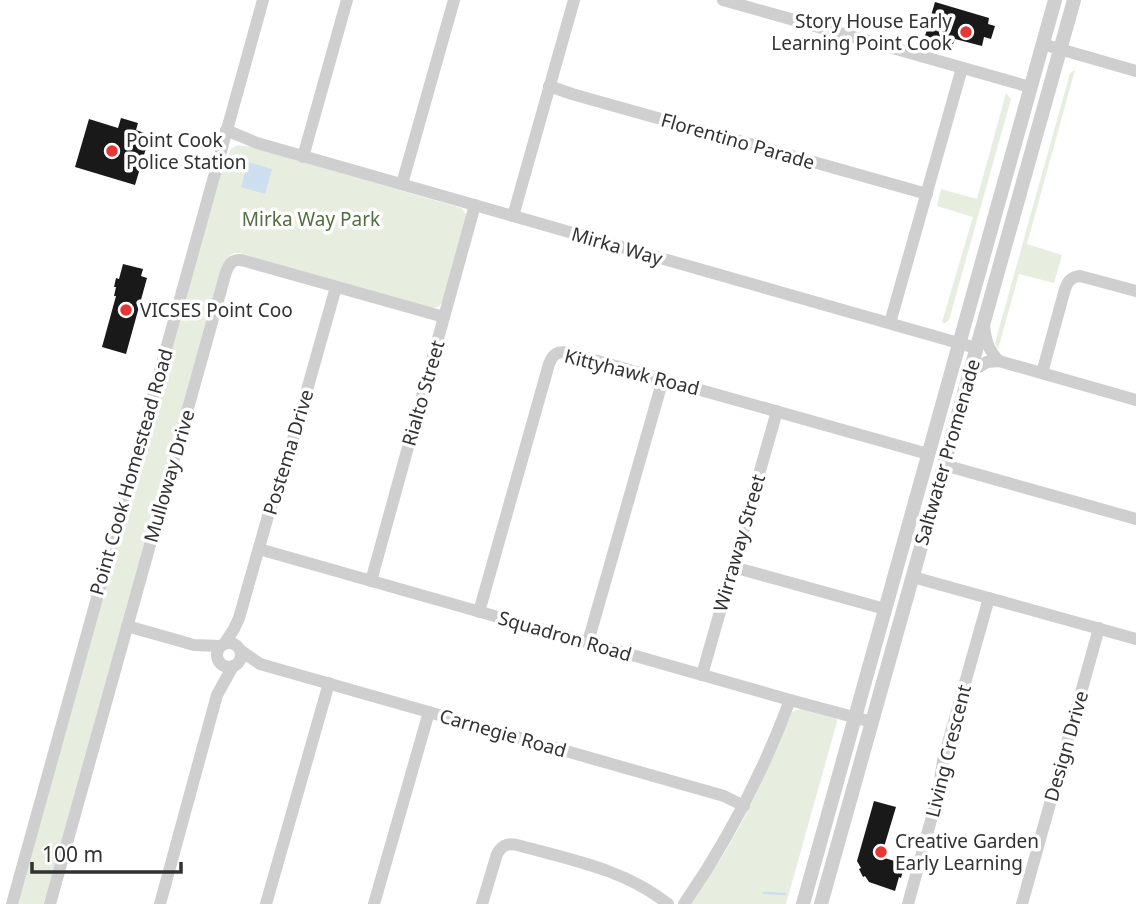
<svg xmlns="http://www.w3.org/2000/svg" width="1136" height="904" viewBox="0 0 1136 904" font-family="'Noto Sans',sans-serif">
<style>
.green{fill:#e7eee0}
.water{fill:#cddeee}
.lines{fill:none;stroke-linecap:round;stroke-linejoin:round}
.stream{stroke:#cddeee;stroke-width:2.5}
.building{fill:#191919}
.minor{stroke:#cfcfcf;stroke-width:12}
.tertiary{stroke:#cfcfcf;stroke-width:14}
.poi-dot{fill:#e83634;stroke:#fff;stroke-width:2.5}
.labels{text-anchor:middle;stroke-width:7;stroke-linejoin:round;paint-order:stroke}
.poi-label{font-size:19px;fill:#323232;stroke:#fff;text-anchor:start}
.street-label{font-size:19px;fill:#323232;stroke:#fff}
.park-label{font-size:19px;fill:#516f3d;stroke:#fff}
</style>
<rect width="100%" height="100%" fill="#fff"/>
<!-- green -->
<g class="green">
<polygon points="1075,70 1027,244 1062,255 1054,283 1019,274 998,349 995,343 1070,73"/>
<polygon points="1006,93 1011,99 949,320 945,323 942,322 973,217 937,206 941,189 977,199"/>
<polygon points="238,145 251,147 461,208 466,214 467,219 443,302 438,307 432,308 239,253 234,253 227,258 45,904 18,904 221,171 231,149"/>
<path d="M802,709L837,719V722L786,904H690C702,886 714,868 726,850C752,807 772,760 791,713L796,710Z"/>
</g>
<!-- water -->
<polygon class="water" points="248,162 272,169 265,194 241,187"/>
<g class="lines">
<!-- stream -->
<polyline class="stream" points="764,893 785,894"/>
</g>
<!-- building -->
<g class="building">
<polygon points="935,2 989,18 988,24 995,26 991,39 984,37 982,46 955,39 953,44 925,36"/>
<polygon points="121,118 138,123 136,130 150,135 135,185 75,167 89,119 118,128"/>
<polygon points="123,264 143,269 141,276 147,278 126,354 102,347 116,296 114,296 116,287 114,287 116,278 119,279"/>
<polygon points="874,801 896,807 881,857 905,864 901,878 899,877 895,891 869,882 865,876 863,877 859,869 861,868 857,861"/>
</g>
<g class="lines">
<!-- minor -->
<g class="minor">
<polyline points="723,0 1030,87"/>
<polyline points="1042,44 1136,71"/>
<polyline points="549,86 572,94 927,194"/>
<polyline points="226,130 257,143 976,348"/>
<polyline points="303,157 347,0"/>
<polyline points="402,184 454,0"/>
<polyline points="513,216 574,0"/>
<polyline points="890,323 962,68"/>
<path d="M984,324C985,339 988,350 999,361"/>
<polyline points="970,372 987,362 999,361 1136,400"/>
<path d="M1042,373L1065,289C1068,281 1071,277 1080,276L1136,291"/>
<polyline points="944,465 1136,519"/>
<polyline points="259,549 790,700 872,722"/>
<polyline points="733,567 885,609"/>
<polyline points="913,577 1136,639"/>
<polyline points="371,581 475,205"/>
<path d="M479,612L549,364C553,353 558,351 569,353L928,454"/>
<polyline points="127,626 194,645 221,646"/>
<polyline points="588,642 663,379"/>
<circle cx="229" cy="655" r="12"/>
<polyline points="224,644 234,629 239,618 268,516 289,454 336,287"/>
<polyline points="240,650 260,664 724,796 744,806"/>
<polyline points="702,675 777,411"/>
<polyline points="12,904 263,0"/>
<path d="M50,904L226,272C230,262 234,258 245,261L444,317"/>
<polyline points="160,904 217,695 233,666"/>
<polyline points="266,904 329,683"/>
<polyline points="374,904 429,712"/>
<path d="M482,904L497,854C503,843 510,843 521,846C572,860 626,870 668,904"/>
<path d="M684,904C728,840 763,773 790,700"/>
<polyline points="908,904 937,798 943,761 989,598"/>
<polyline points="1022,904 1099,628"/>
</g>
<!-- tertiary -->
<g class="tertiary">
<polyline points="803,904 1055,0"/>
<polyline points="821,904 1074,0"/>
</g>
</g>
<!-- markers -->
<g class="poi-dot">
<circle cx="966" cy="32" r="7"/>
<circle cx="112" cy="151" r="7"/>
<circle cx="126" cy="310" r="7"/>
<circle cx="881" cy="852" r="7"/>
</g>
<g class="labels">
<!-- poi labels -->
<g class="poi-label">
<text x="952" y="28" text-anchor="end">Story House Early<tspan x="952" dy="22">Learning Point Cook</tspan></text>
<text x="126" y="147">Point Cook<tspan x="126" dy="22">Police Station</tspan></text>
<text x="140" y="317">VICSES Point Coo</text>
<text x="895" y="848">Creative Garden<tspan x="895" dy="22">Early Learning</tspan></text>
</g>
<!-- street labels -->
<g class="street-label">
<text transform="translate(738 141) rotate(16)" y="7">Florentino Parade</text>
<text transform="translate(617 246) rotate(16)" y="7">Mirka Way</text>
<text transform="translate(632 372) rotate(14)" y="7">Kittyhawk Road</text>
<text transform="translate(423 393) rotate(-74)" y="7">Rialto Street</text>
<text transform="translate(288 452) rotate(-73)" y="7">Postema Drive</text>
<text transform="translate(947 452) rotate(-74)" y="7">Saltwater Promenade</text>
<text transform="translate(131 472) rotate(-74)" y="7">Point Cook Homestead Road</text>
<text transform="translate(169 476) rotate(-74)" y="7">Mulloway Drive</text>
<text transform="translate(739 543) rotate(-74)" y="7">Wirraway Street</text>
<text transform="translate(565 636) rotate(16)" y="7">Squadron Road</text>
<text transform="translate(503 733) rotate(16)" y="7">Carnegie Road</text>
<text transform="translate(1066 746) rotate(-74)" y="7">Design Drive</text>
<text transform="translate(948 751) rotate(-76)" y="7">Living Crescent</text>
</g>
<!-- park labels -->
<g class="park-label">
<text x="311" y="226">Mirka Way Park</text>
</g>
</g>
<!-- scale -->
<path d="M32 862v10h149v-10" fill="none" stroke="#323232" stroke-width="3.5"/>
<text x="42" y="862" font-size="21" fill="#323232" stroke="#ffffff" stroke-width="5" paint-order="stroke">100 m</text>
</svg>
